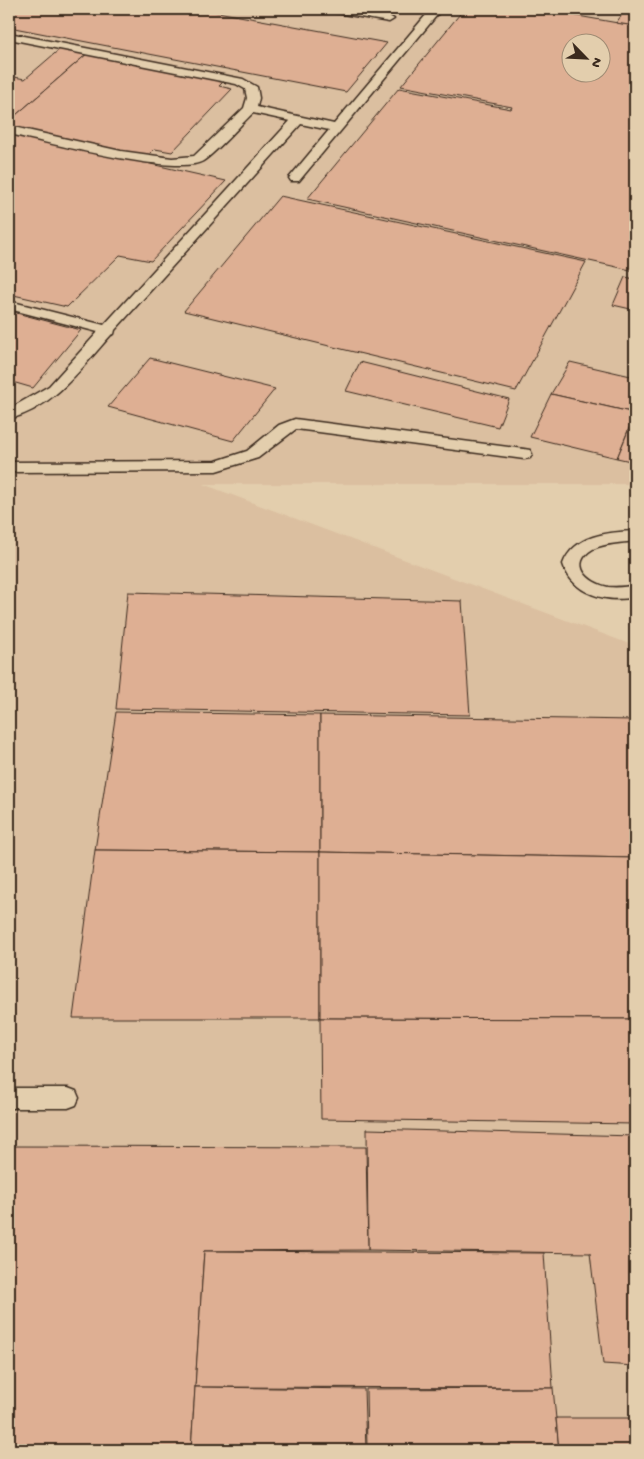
<svg xmlns="http://www.w3.org/2000/svg" width="644" height="1459" viewBox="0 0 644 1459" font-family="'Gochi Hand',sans-serif">
<style>
.built{fill:#dbbfa0;fill-rule:evenodd}
.building{fill:#deaf93;stroke:#3b2a1e;fill-rule:evenodd}
.lines{fill:none;stroke-linecap:round;stroke-linejoin:round}
.lane-casing{stroke:#3b2a1e;stroke-width:3}
.lane{fill:#e3cead;fill-rule:evenodd}
</style>
<rect width="100%" height="100%" fill="#e3cead"/>
<filter id="ink" filterUnits="userSpaceOnUse"><feTurbulence type="fractalNoise" baseFrequency=".02" numOctaves="2"/><feDisplacementMap in="SourceGraphic" scale="10" xChannelSelector="R" yChannelSelector="G"/><feConvolveMatrix kernelMatrix="1 2 1 2 8 2 1 2 1" color-interpolation-filters="sRGB"/></filter>
<g filter="url(#ink)">
<!-- built -->
<path class="built" d="M9,9H635V484H203L635,646V1450H9ZM572,42H602V72H572Z"/>
<!-- building -->
<g class="building">
<polygon points="9,9 201,9 387,43 346,92 9,27"/>
<path d="M464,9H538L635,26V271L307,199L399,88L511,109L512,107L401,86ZM572,42H602V72H572Z"/>
<polygon points="626,9 635,9 635,26 616,23"/>
<polygon points="61,48 88,53 9,121 9,76 25,79"/>
<polygon points="88,53 225,80 219,86 232,89 172,152 155,149 147,157 9,128 9,121"/>
<polygon points="9,132 226,181 151,261 120,255 67,307 9,294"/>
<polygon points="280,196 586,262 516,391 184,311"/>
<polygon points="625,277 635,279 635,310 613,305"/>
<polygon points="9,311 81,330 33,388 9,381"/>
<polygon points="150,358 275,389 233,441 108,407"/>
<polygon points="360,362 509,399 498,427 346,391"/>
<polygon points="570,362 635,377 635,413 551,394"/>
<polygon points="551,394 635,413 617,458 530,437"/>
<polygon points="635,414 635,462 617,458"/>
<polygon points="128,592 462,601 470,715 116,709"/>
<polygon points="116,712 320,715 320,852 95,850"/>
<polygon points="320,715 635,720 635,858 320,852"/>
<polygon points="95,850 320,852 320,1018 73,1018"/>
<polygon points="320,852 635,858 635,1019 320,1018"/>
<polygon points="320,1018 635,1019 635,1124 321,1119"/>
<polygon points="367,1129 635,1136 635,1366 603,1364 590,1253 368,1250"/>
<polygon points="9,1146 366,1147 368,1250 204,1251 191,1450 9,1450"/>
<polygon points="204,1251 544,1253 553,1388 195,1387"/>
<polygon points="195,1387 364,1389 366,1450 191,1450"/>
<polygon points="553,1388 559,1450 367,1450 366,1389"/>
<polygon points="556,1418 635,1418 635,1450 559,1450"/>
</g>
<g class="lines">
<!-- lane casing -->
<g class="lane-casing">
<g id="lane">
<polygon points="326,9 348,9 389,16 394,19 389,22 331,12"/>
<path d="M431,9H442L299,181H291L289,178L329,130L301,124L115,330L114,334L111,335C82,367 53,409 9,419V409L49,386L98,332L9,309V301L104,325L290,121L253,113C239,126 218,151 203,161C178,177 42,141 9,134V126L121,151L172,158L194,156L244,108L247,98L245,89L236,84L9,39V33L243,79L257,87L259,98L257,107L334,124Z"/>
<polygon points="295,419 524,449 530,450 532,454 530,458 524,459 296,429 258,458 216,471 9,472 9,462 216,461 247,451 279,425"/>
<path d="M635,531V541C622,543 605,543 593,549C568,564 588,583 608,587C618,588 626,587 635,585V597C607,603 573,595 563,564C574,535 608,532 635,531Z"/>
<polygon points="9,1088 68,1088 76,1091 79,1098 76,1105 68,1108 9,1108"/>
</g>
</g>
<!-- lane -->
<use href="#lane" class="lane"/>
</g>
</g>
<!-- margin -->
<rect width="644" height="1459" fill="none" stroke="#e3cead" stroke-width="30"/>
<rect x="15" y="15" width="614" height="1429" fill="none" stroke="#3b2a1e" stroke-width="2" filter="url(#ink)"/>
<!-- north arrow -->
<g transform="translate(586 58) rotate(114)"><circle r="24" fill="#e3cead" stroke="#a08c74"/>
<path d="M0-4L9 19L0 12L-9 19Z" fill="#3b2a1e"/>
<text y="-8" font-size="14" font-weight="bold" text-anchor="middle" fill="#3b2a1e">N</text>
</g>
</svg>
